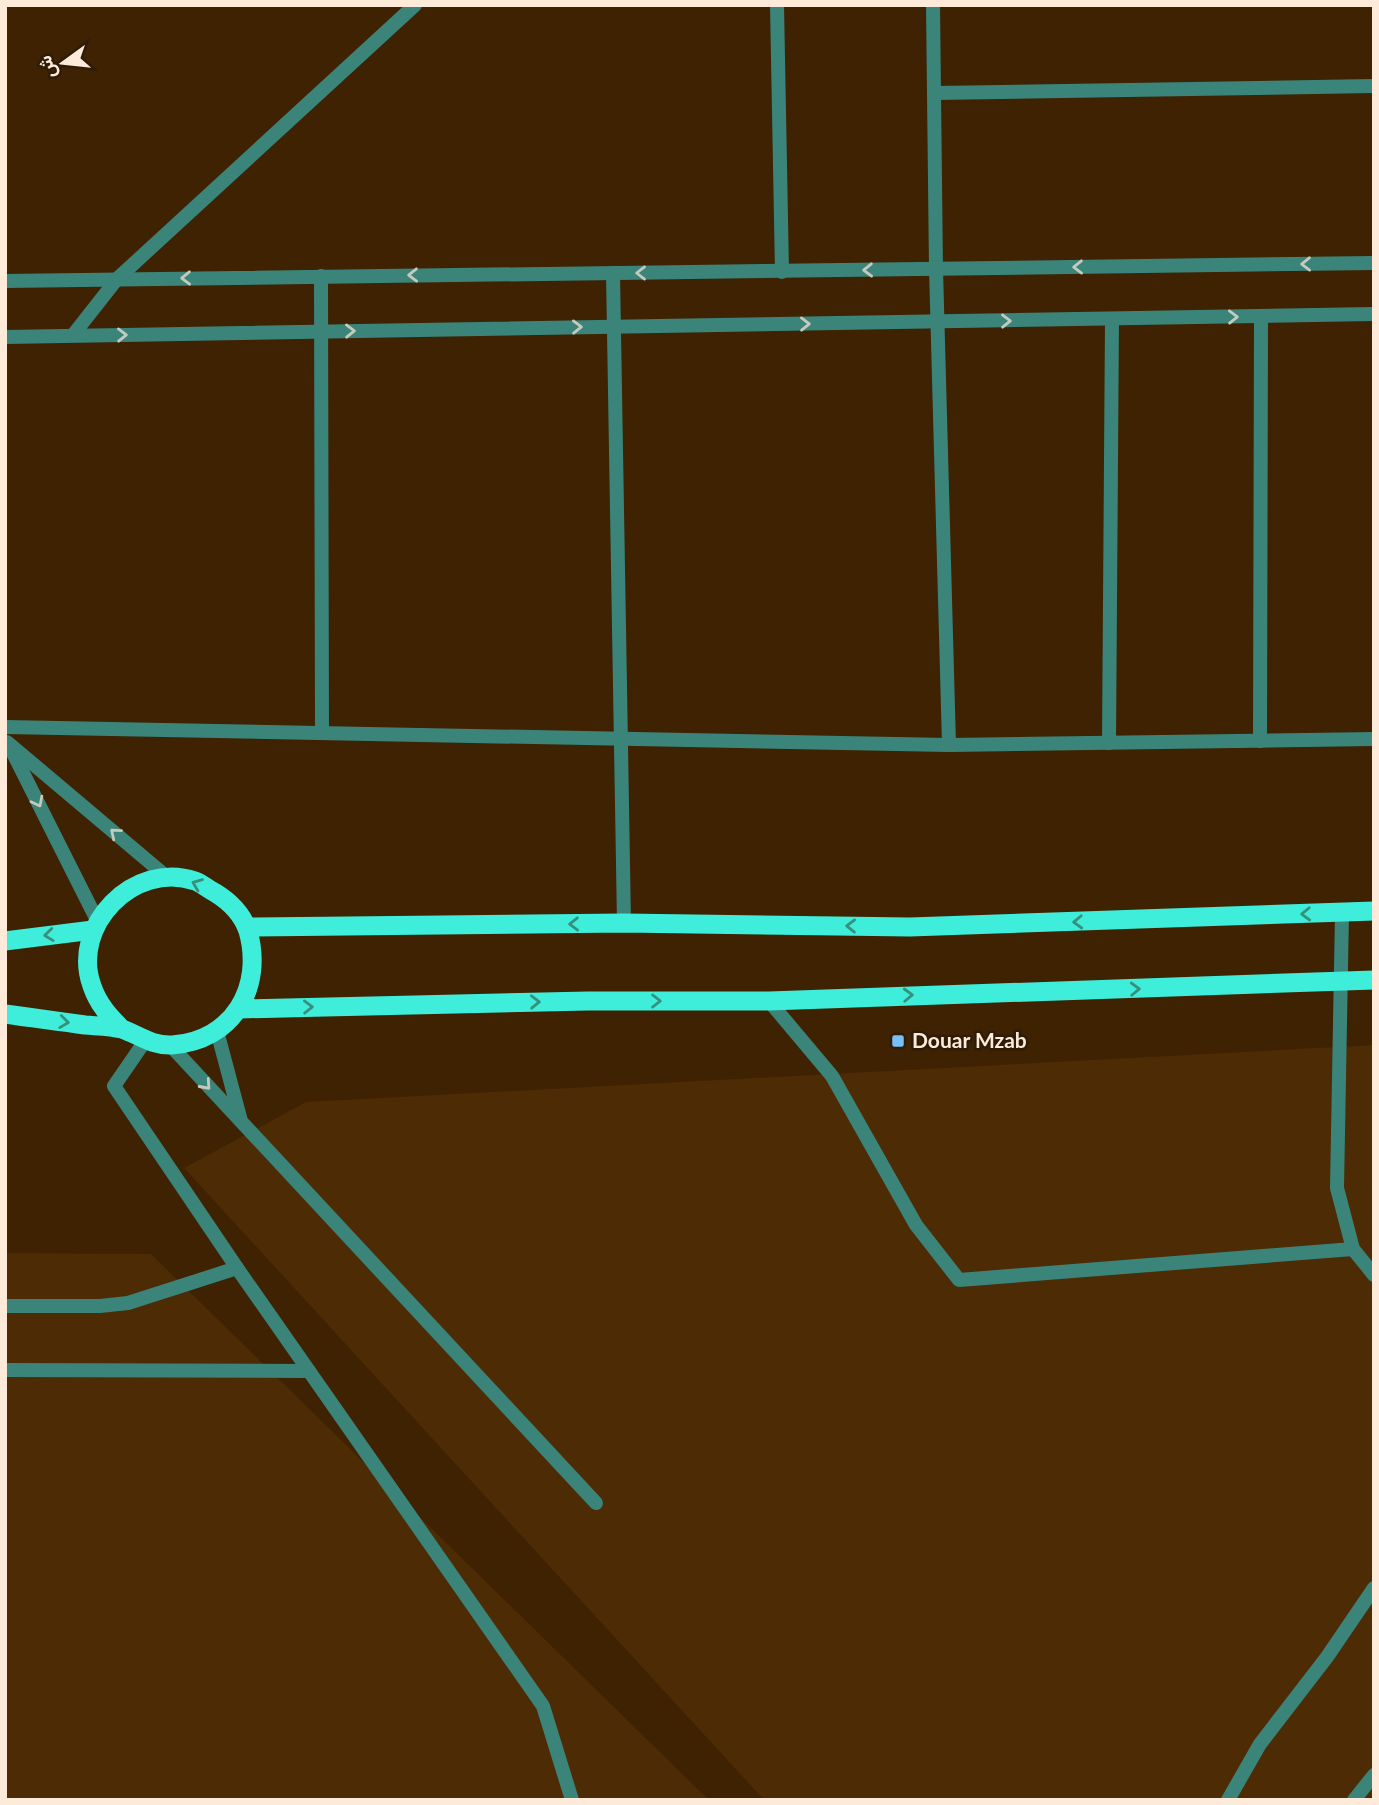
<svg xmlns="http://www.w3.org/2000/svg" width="1379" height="1805" viewBox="0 0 1379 1805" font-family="Lato,Vazirmatn,sans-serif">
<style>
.built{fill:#4c2b05}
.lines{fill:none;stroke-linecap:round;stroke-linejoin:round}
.service{stroke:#3b847a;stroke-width:14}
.minor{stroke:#3b847a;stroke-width:14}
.trunk{stroke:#3eeedb;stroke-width:19}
.oneway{stroke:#c4cbbc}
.oneway2{stroke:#37907c}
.poi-dot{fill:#78bff7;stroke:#2e1c09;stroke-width:2.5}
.labels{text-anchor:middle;stroke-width:5;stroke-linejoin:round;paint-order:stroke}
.poi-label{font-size:21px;font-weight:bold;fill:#feead9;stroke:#2e1c09;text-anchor:start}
</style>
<rect width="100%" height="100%" fill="#3f2201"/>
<!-- built -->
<g class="built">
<polygon points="1374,1045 1374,1800 764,1800 184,1168 306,1102"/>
<polygon points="5,1253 151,1254 709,1800 5,1800"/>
</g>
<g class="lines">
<!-- service -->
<g class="service">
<polyline points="777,5 782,272"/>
<polyline points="935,93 1374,86"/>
<polyline points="1109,743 1112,319"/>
<polyline points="769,1001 832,1076 916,1225 959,1280 1353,1249"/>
<polyline points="217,1031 241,1121"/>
<polyline points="145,1041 114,1086 237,1268 543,1706 572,1800"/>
<polyline points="170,1045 596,1503"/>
<polyline points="5,1306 100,1306 128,1303 237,1268"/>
<polyline points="5,1370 309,1371"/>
<polyline points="1354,1800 1374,1775"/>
</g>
<!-- minor -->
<g class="minor">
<polyline points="933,5 936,269 949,745"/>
<polyline points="613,273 624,923"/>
<polyline points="321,276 322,733"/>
<polyline points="5,281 1374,263"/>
<polyline points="73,335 117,279 415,5"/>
<polyline points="5,337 1374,314"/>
<polyline points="5,727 949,745 1374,739"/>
<polyline points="1260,741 1261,317"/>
<polyline points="7,742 167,877"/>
<polyline points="11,749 97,920"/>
<polyline points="1342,913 1337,1188 1353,1249 1374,1275"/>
<polyline points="1228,1800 1260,1744 1327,1657 1374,1588"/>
</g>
<!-- trunk -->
<g class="trunk">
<polyline points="247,927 624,923 910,927 1374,911"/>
<polyline points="5,941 93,930"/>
<polyline points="239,1009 588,1001 769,1001 1374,980"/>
<path d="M5,1014C32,1018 58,1021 85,1025C96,1026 110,1026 122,1029C139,1035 152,1046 172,1045C233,1041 264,987 248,931C242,913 229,901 214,892C208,889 201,883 195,881C134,860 70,926 92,986C98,1004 109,1016 122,1029"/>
</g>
</g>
<!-- one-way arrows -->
<defs><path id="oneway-chevron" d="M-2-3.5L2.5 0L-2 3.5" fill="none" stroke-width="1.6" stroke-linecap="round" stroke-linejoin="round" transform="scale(1.75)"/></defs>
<g class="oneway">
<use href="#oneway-chevron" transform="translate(1306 264) rotate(179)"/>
<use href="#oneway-chevron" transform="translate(1078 267) rotate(179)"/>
<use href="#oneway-chevron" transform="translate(868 270) rotate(179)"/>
<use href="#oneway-chevron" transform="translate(641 273) rotate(180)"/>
<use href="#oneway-chevron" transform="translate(413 275) rotate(179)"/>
<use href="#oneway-chevron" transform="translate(186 278) rotate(179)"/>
<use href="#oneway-chevron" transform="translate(1233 317) rotate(-1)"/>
<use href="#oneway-chevron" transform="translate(1006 321) rotate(-1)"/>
<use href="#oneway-chevron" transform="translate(805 324) rotate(-1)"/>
<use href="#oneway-chevron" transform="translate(577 327) rotate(-1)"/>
<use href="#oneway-chevron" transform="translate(350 331) rotate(-1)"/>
<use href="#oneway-chevron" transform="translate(122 335) rotate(-1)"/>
<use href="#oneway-chevron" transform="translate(38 802) rotate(63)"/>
<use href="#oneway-chevron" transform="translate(115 833) rotate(-140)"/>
<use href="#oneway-chevron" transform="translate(206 1085) rotate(48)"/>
</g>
<g class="oneway2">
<use href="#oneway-chevron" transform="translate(197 884) rotate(-158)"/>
<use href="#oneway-chevron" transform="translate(1306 914) rotate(178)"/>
<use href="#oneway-chevron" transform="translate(1078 922) rotate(178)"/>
<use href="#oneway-chevron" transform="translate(574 924) rotate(179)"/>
<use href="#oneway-chevron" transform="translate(851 926) rotate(-179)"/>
<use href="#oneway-chevron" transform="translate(49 935) rotate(173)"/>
<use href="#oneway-chevron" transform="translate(1135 989) rotate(-2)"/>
<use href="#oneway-chevron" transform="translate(908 995) rotate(-2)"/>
<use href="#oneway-chevron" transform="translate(656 1001)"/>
<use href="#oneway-chevron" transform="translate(535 1002) rotate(-1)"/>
<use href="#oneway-chevron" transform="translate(308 1007) rotate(-1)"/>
<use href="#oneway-chevron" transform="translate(64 1022) rotate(7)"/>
</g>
<!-- markers -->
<rect class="poi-dot" x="891" y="1034" width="14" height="14" rx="3.5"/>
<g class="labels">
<!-- poi labels -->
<g class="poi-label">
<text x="912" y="1048">Douar Mzab</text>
</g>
</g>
<!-- border -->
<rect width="1379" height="1805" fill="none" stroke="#feead9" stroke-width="14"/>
<!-- north arrow -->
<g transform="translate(63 63) rotate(255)" stroke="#2e1c09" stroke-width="5" paint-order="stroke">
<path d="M0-5L12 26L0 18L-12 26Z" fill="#feead9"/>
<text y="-10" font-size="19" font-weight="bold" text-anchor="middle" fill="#feead9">ش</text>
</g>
</svg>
